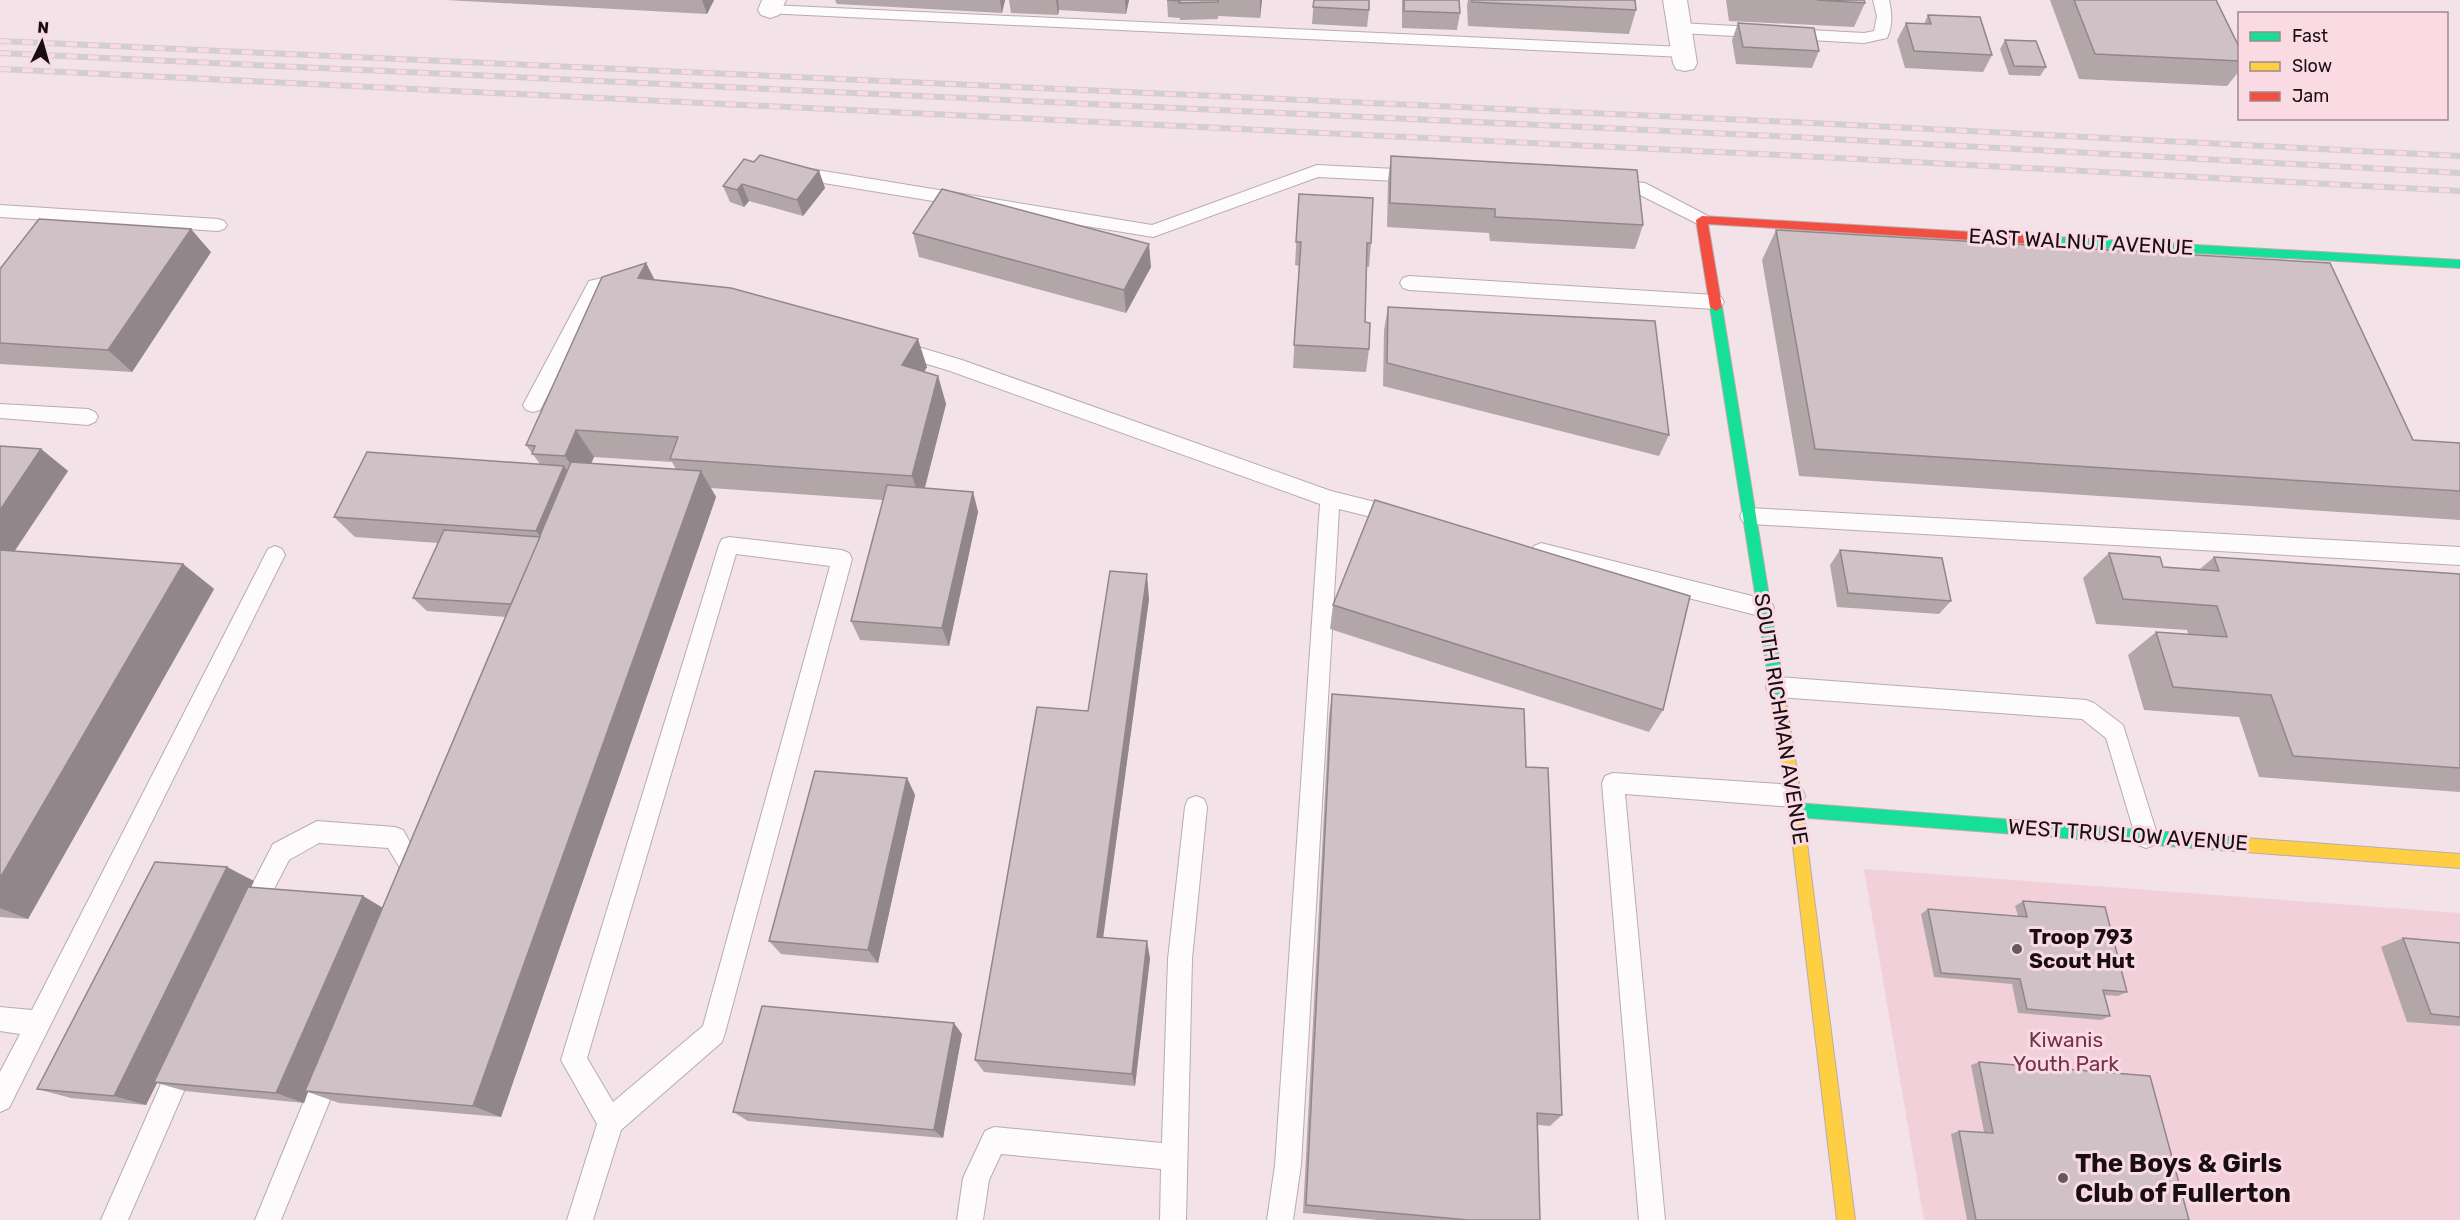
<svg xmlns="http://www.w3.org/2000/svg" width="2460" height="1220" viewBox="0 0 2460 1220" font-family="Rubik,sans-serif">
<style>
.green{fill:#f1d0da}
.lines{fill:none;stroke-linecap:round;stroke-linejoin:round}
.lane-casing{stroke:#b9acb0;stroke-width:2}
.street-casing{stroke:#b9acb0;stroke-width:2}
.fast-casing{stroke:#b9acb0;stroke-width:2}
.slow-casing{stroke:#b9acb0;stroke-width:2}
.jam-casing{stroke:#b9acb0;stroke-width:2}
.lane{fill:#fdfbfb;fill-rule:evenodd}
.street{fill:#fdfbfb;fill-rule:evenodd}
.fast{fill:#16e098;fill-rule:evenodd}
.slow{fill:#ffcf43;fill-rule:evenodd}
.jam{fill:#f24e42;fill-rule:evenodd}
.rail-casing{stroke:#d3cecf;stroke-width:6}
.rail{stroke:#fadbe4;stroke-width:4;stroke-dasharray:11;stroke-linecap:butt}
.wall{fill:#b2a6a9;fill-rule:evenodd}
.shaded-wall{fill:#91878a}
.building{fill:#cfc1c5;stroke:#91878a;stroke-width:1.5}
.poi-dot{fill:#65585d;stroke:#fadbe4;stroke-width:2}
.labels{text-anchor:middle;stroke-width:6;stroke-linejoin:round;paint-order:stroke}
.street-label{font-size:21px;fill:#190e12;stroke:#fadbe4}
.poi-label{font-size:21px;font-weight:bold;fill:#190e12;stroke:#fadbe4;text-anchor:start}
.park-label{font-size:21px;fill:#76324c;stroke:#fadbe4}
.near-poi-label{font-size:26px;font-weight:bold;fill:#190e12;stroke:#fadbe4;text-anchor:start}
</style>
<rect width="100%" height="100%" fill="#f3e2e7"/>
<!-- green -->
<polygon class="green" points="1864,869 2460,913 2460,1220 1924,1220"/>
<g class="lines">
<!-- lane casing -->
<g class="lane-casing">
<g id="lane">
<path d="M1873,0H1889C1892,14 1893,25 1887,38L1864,43L1680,33L1672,28L1680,23L1864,33L1874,31L1877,16Z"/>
<polygon points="770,5 1683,47 1691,52 1683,57 765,13 762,10"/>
<polygon points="1317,165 1416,170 1422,172 1424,176 1422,180 1416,182 1318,177 1153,237 793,178 787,176 785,172 787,168 793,166 1152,225"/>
<polygon points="1612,180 1645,183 1708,216 1711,220 1708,224 1702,226 1636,193 1606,190 1604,186 1606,182"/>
<polygon points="0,205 218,219 224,221 227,225 224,229 218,231 0,217"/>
<polygon points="624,273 630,275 633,280 630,285 601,291 540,410 533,412 526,410 523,405 589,281"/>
<polygon points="1409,276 1715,295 1721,297 1724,302 1721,307 1715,309 1409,290 1403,288 1400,283 1403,278"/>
<polygon points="898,341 962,360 1331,491 1407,510 1410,516 1407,522 1400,524 1339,509 1301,1165 1293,1220 1267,1220 1275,1165 1320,504 950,371 891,353 889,348 891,343"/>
<polygon points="0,404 88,409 95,412 98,417 95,422 88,425 0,418"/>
<polygon points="1750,508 2460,547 2460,565 1750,524 1743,522 1740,516 1743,510"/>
<path d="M729,537L842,550L849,553L852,559L725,1033L722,1042L621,1130L593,1220H567L597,1124L561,1060L719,545L722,539ZM736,554L830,566L703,1026L613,1102L587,1058Z"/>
<polygon points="1541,543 1764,599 1771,602 1774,608 1771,614 1764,617 1541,561 1534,558 1531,552 1534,546"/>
<polygon points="275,546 282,549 285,555 9,1108 0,1112 0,1072 20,1034 0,1031 0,1007 32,1010 268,549"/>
<polygon points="1777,677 2086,700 2094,703 2123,725 2158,837 2154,845 2146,848 2138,845 2106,738 2082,719 1777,697 1769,694 1766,687 1769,680"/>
<polygon points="1613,773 1794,785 1802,789 1805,796 1802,803 1794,807 1625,794 1665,1220 1639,1220 1602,783 1605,776"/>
<polygon points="1196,796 1204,799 1207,807 1192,959 1186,1220 1160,1220 1161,1169 1001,1154 989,1180 983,1220 957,1220 963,1178 985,1131 994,1127 1162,1143 1168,959 1185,807 1188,799"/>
<polygon points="317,821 395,827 403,830 424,867 415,889 407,892 399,889 395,881 400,868 388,848 319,843 289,860 258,920 250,924 242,920 238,912 273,844"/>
<polygon points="184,1048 193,1052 197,1061 128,1220 101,1220 175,1052"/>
<polygon points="329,1058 338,1062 342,1071 281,1220 255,1220 320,1062"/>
</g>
</g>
<!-- street casing -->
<g class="street-casing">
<g id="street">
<polygon points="762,0 786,0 779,15 770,18 761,15 758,10"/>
<polygon points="1663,0 1687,0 1697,63 1694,69 1685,71 1676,69 1673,63"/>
</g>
</g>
<!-- fast casing -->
<g class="fast-casing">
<g id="fast">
<polygon points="2055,237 2460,260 2460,268 2055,245 2049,241"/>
<polygon points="1716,303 1722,307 1787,707 1785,711 1780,713 1775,711 1773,707 1710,307"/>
<polygon points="1796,803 2245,838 2250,840 2252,845 2250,850 2245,852 1796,817 1791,815 1789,810 1791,805"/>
</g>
</g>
<!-- slow casing -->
<g class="slow-casing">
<g id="slow">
<polygon points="1780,701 1785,703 1787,707 1801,796 1855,1220 1837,1220 1787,796 1773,707 1775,703"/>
<polygon points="2245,838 2460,854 2460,868 2245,852 2240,850 2238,845 2240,840"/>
</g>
</g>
<!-- jam casing -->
<g class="jam-casing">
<polygon id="jam" points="1702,216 2055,237 2061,241 2055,245 1708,224 1722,307 1716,311 1710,307 1696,220"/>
</g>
<!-- lane -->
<use href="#lane" class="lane"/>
<!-- street -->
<use href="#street" class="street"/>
<!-- fast -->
<use href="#fast" class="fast"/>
<!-- slow -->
<use href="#slow" class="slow"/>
<!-- jam -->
<use href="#jam" class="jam"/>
<!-- rail casing -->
<g class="rail-casing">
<g id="rail">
<polyline points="0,41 1792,122 2460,156"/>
<polyline points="0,53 1796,137 2460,173"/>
<polyline points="0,69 1800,156 2460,191"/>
</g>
</g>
<!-- rail -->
<use href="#rail" class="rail"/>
</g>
<!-- wall -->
<g class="wall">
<polygon points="446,0 714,0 707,14"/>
<polygon points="835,0 1005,0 1002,13 837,4"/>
<polygon points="1009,0 1129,0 1126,14 1059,10 1058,15 1011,13"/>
<polygon points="1167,0 1262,0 1260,18 1218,16 1218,19 1180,20 1180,18 1168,17"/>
<polygon points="1314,0 1369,10 1367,27 1312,24"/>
<polygon points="1402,0 1459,0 1460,13 1457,30 1402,28"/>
<polygon points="1468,0 1635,0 1636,10 1629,34 1468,26 1467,6"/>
<polygon points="1726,0 1864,0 1865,3 1854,27 1729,21"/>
<polygon points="2050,0 2216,0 2240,49 2240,70 2227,86 2079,79"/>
<polygon points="1928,15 1992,55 1983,72 1905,68 1897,40 1906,23 1924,24"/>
<polygon points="1738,23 1819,51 1812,68 1736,64 1732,40"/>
<polygon points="2005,40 2046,67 2040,76 2009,75 2000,49"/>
<polygon points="1391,156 1643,225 1635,249 1490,241 1489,233 1387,227 1388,180"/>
<polygon points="754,162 819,171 825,188 803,216 749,201 744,207 730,202 723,186"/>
<polygon points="1299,194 1371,243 1369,267 1367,267 1365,322 1369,349 1366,372 1293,368 1299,266 1295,265"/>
<polygon points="1776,230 2413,440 2460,443 2460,520 1799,476 1762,260"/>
<polygon points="913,233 1151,267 1126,313 919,257"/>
<polygon points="211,252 132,372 0,364 0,269"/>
<path d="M646,263L654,280L927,367L924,372L938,376L946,404L925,488L973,492L978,512L949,646L860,640L851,621L883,500L711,488L716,497L501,1117L339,1103L308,1092L304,1103L185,1091L157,1083L146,1105L71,1098L37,1089L254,881L251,887L363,896L383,908L506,617L427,611L413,598L438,543L355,537L334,517L540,464L526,445ZM594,457L672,462L676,469L591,463Z"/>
<polygon points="1388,307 1669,435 1659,456 1383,386 1384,330"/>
<polygon points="0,446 41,449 68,471 14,551 183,564 214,589 28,919 0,917"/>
<polygon points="1840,550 1951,601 1939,614 1837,607 1830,565"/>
<polygon points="2109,553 2163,567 2200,569 2214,557 2460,574 2460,792 2259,777 2239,717 2144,710 2128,655 2156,632 2188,634 2187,630 2096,624 2083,578"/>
<polygon points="1149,599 1103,938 1150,958 1135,1086 984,1072 975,1060 1088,711"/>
<polygon points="1333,605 1663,710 1649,732 1330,629"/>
<polygon points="1332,694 1526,767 1562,1115 1550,1126 1538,1125 1540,1220 1378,1220 1303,1213 1329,717"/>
<polygon points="907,778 915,795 878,963 781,954 769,941"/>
<polygon points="2023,901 2127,992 2118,996 2105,995 2110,1016 2101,1020 2018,1013 2012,984 1934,977 1921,914 1928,909 2018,916 2015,906"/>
<polygon points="2403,938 2460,943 2460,1026 2407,1022 2381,947"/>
<polygon points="962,1034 943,1138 748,1121 733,1112"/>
<polygon points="1979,1062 2189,1220 1967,1220 1951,1134 1959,1131 1984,1132 1971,1065"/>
</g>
<!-- shaded-wall -->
<g class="shaded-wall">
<polygon points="702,0 714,0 707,14"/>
<polygon points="1000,0 1005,0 1002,13"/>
<polygon points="1056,0 1058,0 1059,10 1058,15"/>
<polygon points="1125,0 1129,0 1126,14"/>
<polygon points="1260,0 1262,0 1260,18"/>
<polygon points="819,171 825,188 803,216 797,200"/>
<polygon points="742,184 749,201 744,207 737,190"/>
<polygon points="191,229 211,252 132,372 108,350"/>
<polygon points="1149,244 1151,267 1126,313 1124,290"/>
<polygon points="646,263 661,292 638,278"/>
<polygon points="918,339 927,367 910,393 902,365"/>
<polygon points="938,376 946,404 921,502 912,476"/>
<polygon points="576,430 594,457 583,483 565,456"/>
<polygon points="41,449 68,471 0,573 0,510"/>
<polygon points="564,466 579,487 541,537 536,531"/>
<polygon points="701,471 716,497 501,1117 473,1106"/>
<polygon points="973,492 978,512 949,646 942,628"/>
<polygon points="183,564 214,589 28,919 0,908 0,878"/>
<polygon points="1147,574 1149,599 1101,953 1097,937"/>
<polygon points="907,778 915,795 878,963 868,950"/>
<polygon points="227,867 254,881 157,1082 154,1082 157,1083 146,1105 114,1096"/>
<polygon points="363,896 386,910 305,1091 308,1092 304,1103 276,1093"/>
<polygon points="1147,941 1150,958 1135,1086 1132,1074"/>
<polygon points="954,1023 962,1034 943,1138 934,1130"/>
</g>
<!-- building -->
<g class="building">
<polygon points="1167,0 1218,0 1218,2 1179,3 1180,1"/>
<polygon points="1314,0 1369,0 1369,10 1313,7"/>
<polygon points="1404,0 1459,0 1460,13 1404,11"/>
<polygon points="1472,0 1635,0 1636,10 1472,2"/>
<polygon points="1817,0 1864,0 1865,3"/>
<polygon points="2074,0 2216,0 2240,49 2240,61 2095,54"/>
<polygon points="1928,15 1980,17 1992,55 1914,51 1906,23 1931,24"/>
<polygon points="1738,23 1814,28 1819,51 1743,47"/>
<polygon points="2005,40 2036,41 2046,67 2014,66"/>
<polygon points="760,155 819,171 797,200 742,184 737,190 723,186 744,159 754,162"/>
<polygon points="1391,156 1637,170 1643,225 1495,217 1495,209 1390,203"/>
<polygon points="942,189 1149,244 1124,290 913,233"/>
<polygon points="1299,194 1373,198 1371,243 1367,243 1365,322 1370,323 1369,349 1294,345 1301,242 1296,242"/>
<polygon points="39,219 191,229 108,350 0,343 0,269"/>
<polygon points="1776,230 2330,263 2413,440 2460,443 2460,491 1815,449"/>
<polygon points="646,263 638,278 731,288 918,339 902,365 938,376 912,476 670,459 678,437 576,430 565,456 532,454 535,446 526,445 602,277"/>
<polygon points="1388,307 1655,321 1669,435 1387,363"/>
<polygon points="0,446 41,449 0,510"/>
<polygon points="367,452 564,466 536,531 334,517"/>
<polygon points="571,462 701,471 473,1106 305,1091"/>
<polygon points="887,485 973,492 942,628 851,621"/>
<polygon points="1375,500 1690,596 1663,710 1333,605"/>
<polygon points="444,530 540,537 511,604 413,598"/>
<polygon points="0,550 183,564 0,878"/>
<polygon points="1840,550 1942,558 1951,601 1848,593"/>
<polygon points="2109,553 2160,557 2163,567 2219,571 2214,557 2460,574 2460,768 2293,756 2271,695 2173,687 2156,632 2227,637 2217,606 2123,599"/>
<polygon points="1110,571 1147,574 1097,937 1147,941 1132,1074 975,1060 1037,707 1088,711"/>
<polygon points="1332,694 1524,709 1526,767 1548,768 1562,1115 1537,1113 1540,1220 1468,1220 1306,1205"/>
<polygon points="815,771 907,778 868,950 769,941"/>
<polygon points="155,862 227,867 114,1096 37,1089"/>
<polygon points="248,887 363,896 276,1093 154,1082"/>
<polygon points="2023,901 2105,907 2127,992 2103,990 2110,1016 2027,1009 2020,979 1941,973 1928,909 2027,917"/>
<polygon points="2403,938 2460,943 2460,1017 2431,1014"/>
<polygon points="762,1006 954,1023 934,1130 733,1112"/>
<polygon points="1979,1062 2150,1076 2189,1220 1976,1220 1959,1131 1993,1133"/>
</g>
<!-- markers -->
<g class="poi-dot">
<circle cx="2017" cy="949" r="6"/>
<circle cx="2063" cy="1178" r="6"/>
</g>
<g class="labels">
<!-- street labels -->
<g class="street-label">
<text transform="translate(2081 242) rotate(3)" y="7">EAST WALNUT AVENUE</text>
<text transform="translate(1781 719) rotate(81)" y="7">SOUTH RICHMAN AVENUE</text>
<text transform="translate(2128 835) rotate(4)" y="7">WEST TRUSLOW AVENUE</text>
</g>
<!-- poi labels -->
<g class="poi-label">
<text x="2029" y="944">Troop 793<tspan x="2029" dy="24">Scout Hut</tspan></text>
</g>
<!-- park labels -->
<g class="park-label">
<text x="2066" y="1047">Kiwanis<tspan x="2066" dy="24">Youth Park</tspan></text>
</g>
<!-- near-poi labels -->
<g class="near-poi-label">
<text x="2075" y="1172">The Boys &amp; Girls<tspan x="2075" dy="30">Club of Fullerton</tspan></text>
</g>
</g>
<!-- legend -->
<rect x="2238" y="12" width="210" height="108" fill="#fadbe4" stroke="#a08990" stroke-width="1.5"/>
<rect x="2250" y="32" width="30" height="9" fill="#16e098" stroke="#a08990" stroke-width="1.5"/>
<text x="2292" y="42" font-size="18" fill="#190e12">Fast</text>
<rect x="2250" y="62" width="30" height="9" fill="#ffcf43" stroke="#a08990" stroke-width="1.5"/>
<text x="2292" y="72" font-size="18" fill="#190e12">Slow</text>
<rect x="2250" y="92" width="30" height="9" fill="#f24e42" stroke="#a08990" stroke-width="1.5"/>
<text x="2292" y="102" font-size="18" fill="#190e12">Jam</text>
<!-- north arrow -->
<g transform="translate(42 42) rotate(5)" stroke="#fadbe4" stroke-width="4.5" paint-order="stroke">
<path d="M0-4.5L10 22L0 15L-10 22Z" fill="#190e12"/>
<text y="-9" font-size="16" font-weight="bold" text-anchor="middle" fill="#190e12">N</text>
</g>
</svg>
